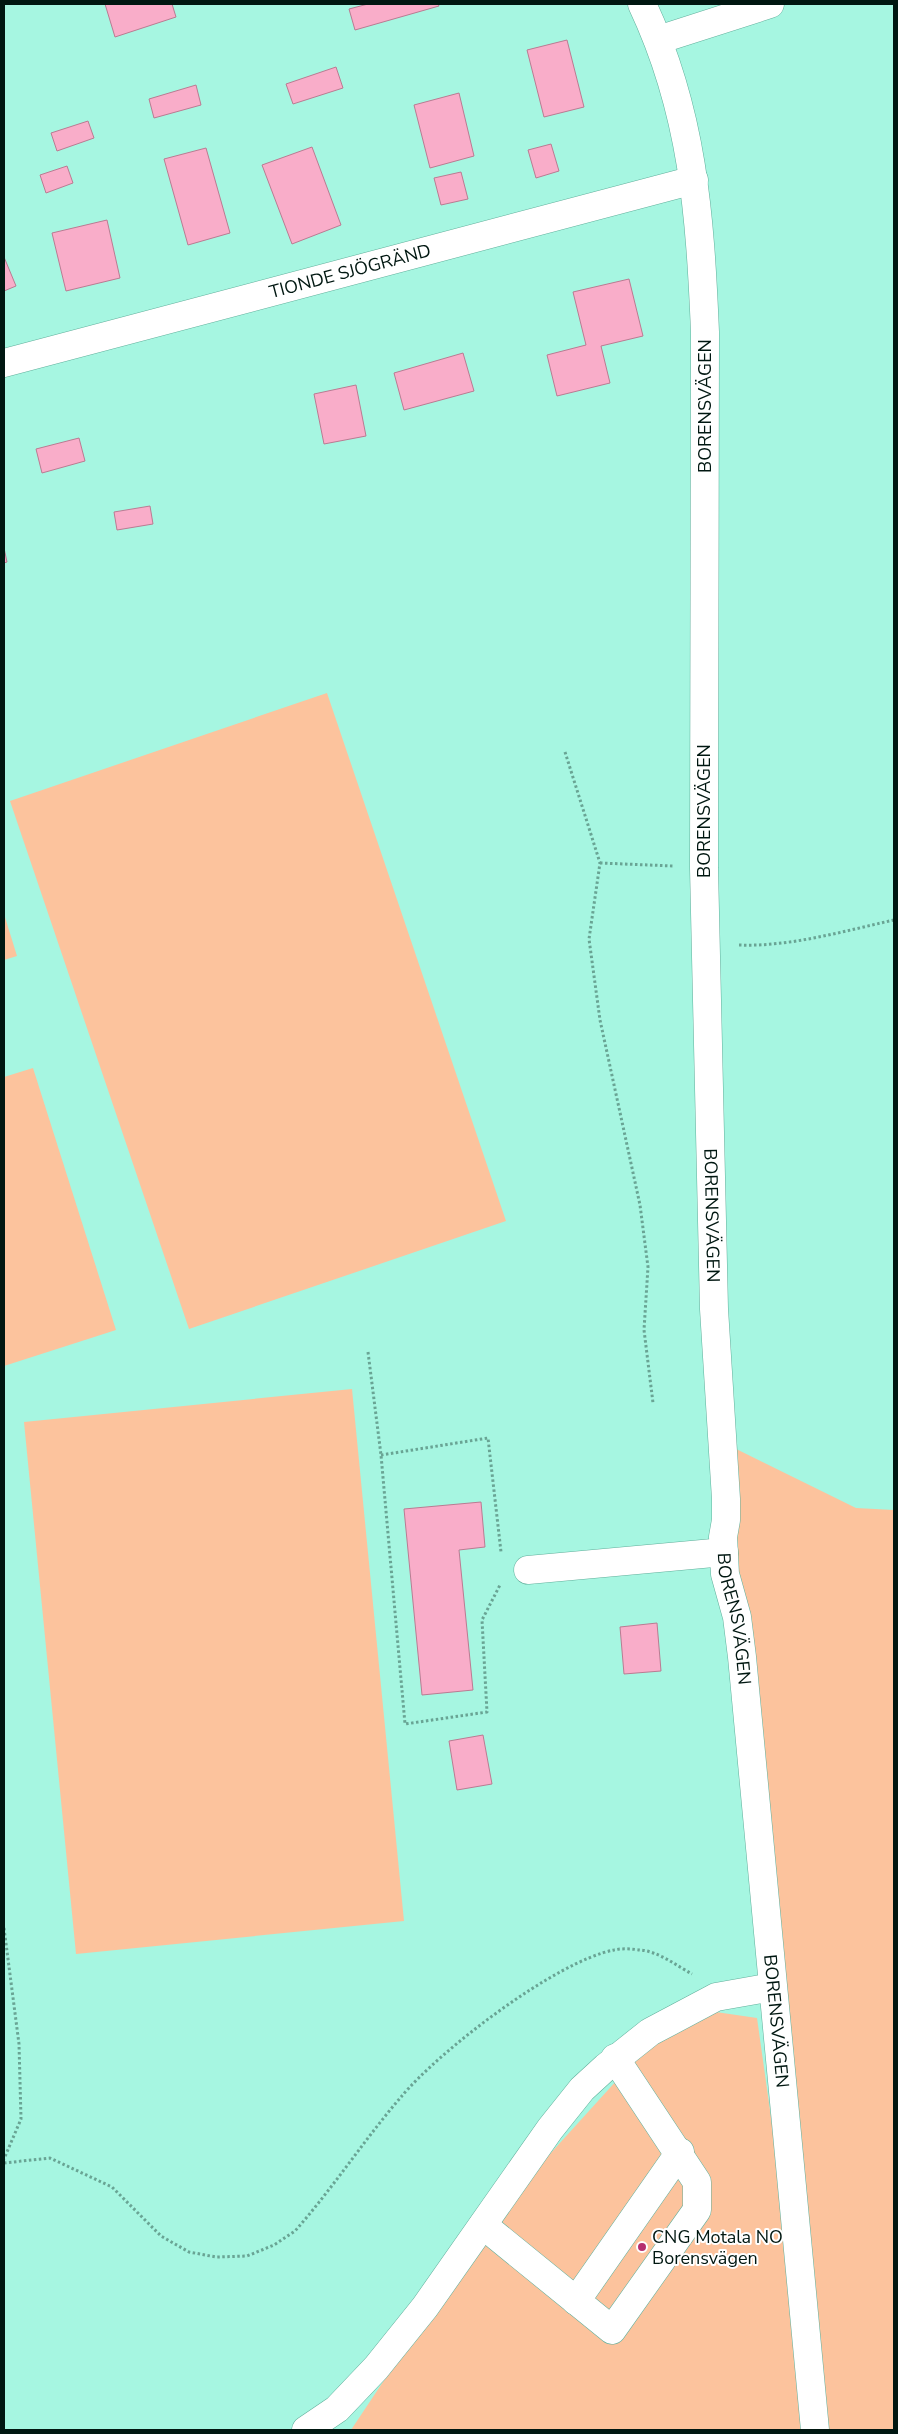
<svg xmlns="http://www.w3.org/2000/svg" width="898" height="2434" viewBox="0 0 898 2434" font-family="'Nunito Sans',sans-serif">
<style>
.green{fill:#fcc39d}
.building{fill:#f9adc9;stroke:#ba7b92}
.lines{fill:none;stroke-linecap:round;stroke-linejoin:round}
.minor-casing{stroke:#60af9b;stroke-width:29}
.path{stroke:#69a494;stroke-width:3;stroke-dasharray:2.5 2.5;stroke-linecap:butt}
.minor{stroke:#fff;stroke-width:28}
.poi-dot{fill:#b52e6f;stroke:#fff;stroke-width:2}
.labels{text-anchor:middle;stroke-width:4;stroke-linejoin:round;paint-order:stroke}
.street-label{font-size:18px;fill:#001711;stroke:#fff}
.poi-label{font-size:18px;fill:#001711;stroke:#fff;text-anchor:start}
</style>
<rect width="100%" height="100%" fill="#a6f6e1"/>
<!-- green -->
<g class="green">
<polygon points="327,693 506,1221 189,1329 10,801"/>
<polygon points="4,914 17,956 4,960"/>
<polygon points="33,1068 116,1330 4,1366 4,1077"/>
<polygon points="352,1389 404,1921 76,1954 24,1422"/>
<polygon points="722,1442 856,1508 894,1510 894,2430 351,2430 492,2218 666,2026 709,2011 757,2018 808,2380"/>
</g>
<!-- building -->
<g class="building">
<polygon points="105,4 172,4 176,17 115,37"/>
<polygon points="368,4 438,4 439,6 355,30 349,9"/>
<polygon points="567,40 584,107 544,117 527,50"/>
<polygon points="336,67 343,88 293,104 286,84"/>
<polygon points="196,85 201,105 154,118 149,99"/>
<polygon points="459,93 474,156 430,168 414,105"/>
<polygon points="88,121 94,138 57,151 51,133"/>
<polygon points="551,144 559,171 536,178 528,150"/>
<polygon points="312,147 341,225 292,244 262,165"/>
<polygon points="206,148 230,233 188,245 164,159"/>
<polygon points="67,166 73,183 46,193 40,175"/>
<polygon points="461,172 468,199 441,205 434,178"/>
<polygon points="107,220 120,278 66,291 52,233"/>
<polygon points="4,257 16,286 4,291"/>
<polygon points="629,279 643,336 601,346 610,383 557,396 547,355 586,345 573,292"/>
<polygon points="463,353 474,391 404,410 394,373"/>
<polygon points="356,385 366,436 324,444 314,394"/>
<polygon points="79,438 85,461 42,473 36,449"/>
<polygon points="150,506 153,524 117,530 114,512"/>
<polygon points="4,548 7,562 4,563"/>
<polygon points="481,1502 485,1547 459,1550 473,1690 422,1695 404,1509"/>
<polygon points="657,1623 661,1671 624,1674 620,1627"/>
<polygon points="483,1735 492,1784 457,1790 449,1741"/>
</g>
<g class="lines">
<!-- minor casing -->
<g class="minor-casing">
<g id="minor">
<path id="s1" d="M642,4C693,112 700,215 705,332L704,868L714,1309L726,1499V1520L723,1537L725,1574L737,1617L742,1657L815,2430"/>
<polyline points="658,40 770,4"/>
<path id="s2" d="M4,363L694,180"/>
<polyline points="528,1570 724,1552"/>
<polyline points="483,2225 612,2330 697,2210 697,2182 615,2058"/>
<polyline points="576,2301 680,2152"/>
<polyline points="306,2430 337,2409 376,2368 425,2307 550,2129 582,2089 606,2067 650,2032 716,1997 772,1987"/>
</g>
</g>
<!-- path -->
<g class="path">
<polyline points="565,752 600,863 589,939 600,1020 640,1205 648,1267 644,1330 653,1403"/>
<polyline points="600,863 673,866"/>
<path d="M739,945C790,947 844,931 894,920"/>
<polyline points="368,1352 381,1455 405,1724 487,1712 482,1620 500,1585"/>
<polyline points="381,1455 488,1438 501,1552"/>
<polyline points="4,1928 19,2044 21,2119 4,2159"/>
<path d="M4,2163L50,2158L112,2187L161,2236L189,2252L216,2257L247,2256L274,2245L295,2231C333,2188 364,2140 401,2097C439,2051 556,1961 614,1950C622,1948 633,1949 640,1950C658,1951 677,1966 692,1974"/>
</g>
<!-- minor -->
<use href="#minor" class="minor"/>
</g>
<!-- markers -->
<circle class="poi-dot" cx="642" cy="2247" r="5"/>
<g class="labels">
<!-- street labels -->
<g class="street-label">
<text dy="6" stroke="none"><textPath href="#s2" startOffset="358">TIONDE SJÖGRÄND</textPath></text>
<text transform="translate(705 406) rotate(-90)" y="6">BORENSVÄGEN</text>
<text transform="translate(704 811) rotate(-90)" y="6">BORENSVÄGEN</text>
<text dy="6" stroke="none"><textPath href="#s1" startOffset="1220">BORENSVÄGEN</textPath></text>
<text dy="6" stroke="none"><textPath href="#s1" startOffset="1625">BORENSVÄGEN</textPath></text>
<text dy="6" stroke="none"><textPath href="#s1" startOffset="2030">BORENSVÄGEN</textPath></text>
</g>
<!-- poi labels -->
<g class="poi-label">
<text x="652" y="2243">CNG Motala NO<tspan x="652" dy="21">Borensvägen</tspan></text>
</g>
</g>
<!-- border -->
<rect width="898" height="2434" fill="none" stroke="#001711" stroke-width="10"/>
</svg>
